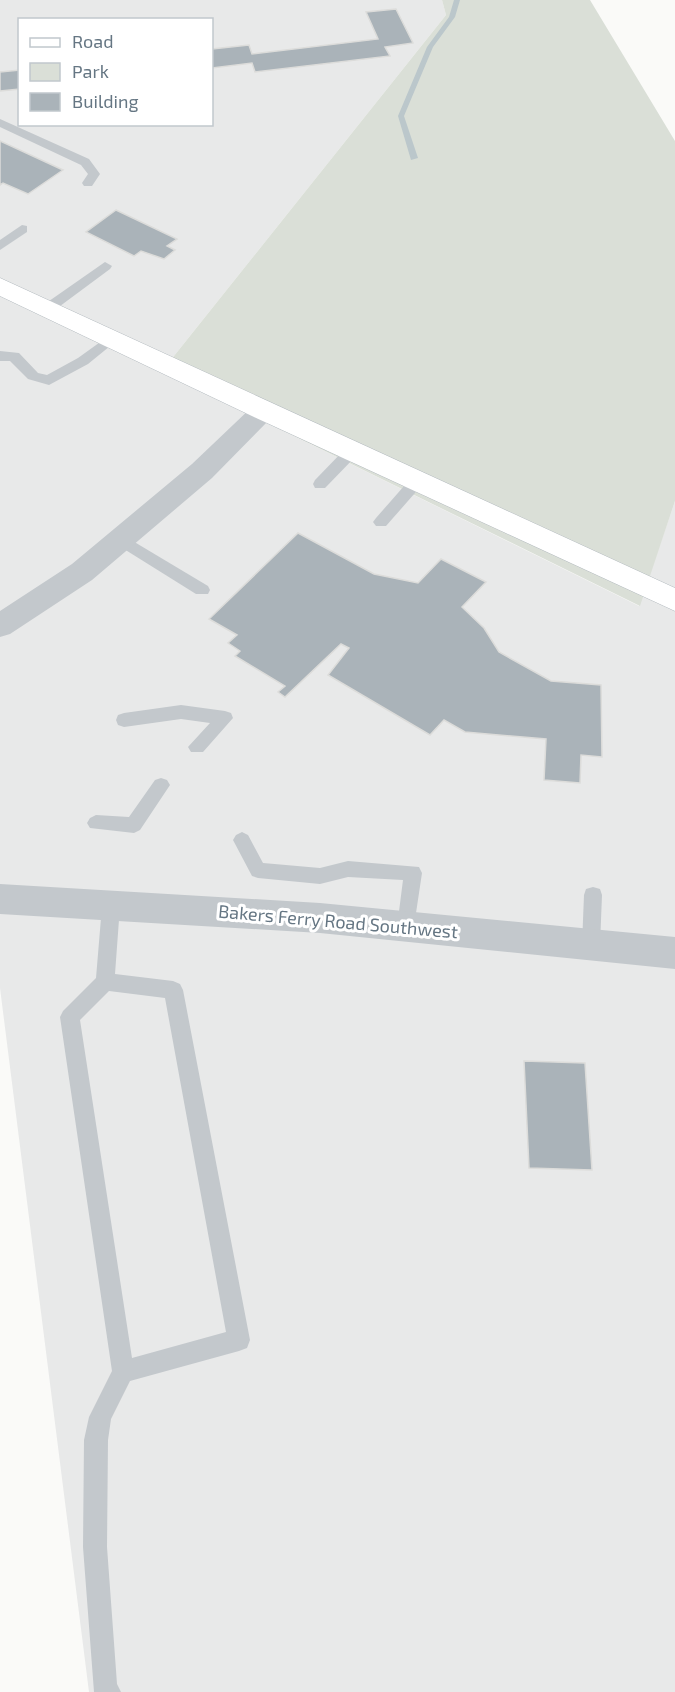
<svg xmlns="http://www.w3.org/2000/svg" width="675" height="1692" viewBox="0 0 675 1692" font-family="'Exo 2',sans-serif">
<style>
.built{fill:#e8e9e9;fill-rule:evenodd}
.green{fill:#dadfd7}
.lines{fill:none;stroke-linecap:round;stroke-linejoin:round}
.stream{fill:#bbc7cb;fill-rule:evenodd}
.building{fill:#aab3b9;stroke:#dcdcda;stroke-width:1.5}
.secondary-casing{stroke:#b3babf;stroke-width:1}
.service{fill:#c3c8cc;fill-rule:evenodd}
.minor{fill:#c3c8cc;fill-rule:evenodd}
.tertiary{fill:#c3c8cc;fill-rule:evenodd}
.secondary{fill:#fff;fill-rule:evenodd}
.labels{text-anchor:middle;stroke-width:6;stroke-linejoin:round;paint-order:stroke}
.street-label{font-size:18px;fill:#657683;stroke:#fff}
</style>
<rect width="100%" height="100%" fill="#fafaf8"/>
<!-- built -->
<path class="built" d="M0,0H442L446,15L162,371L639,606L675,501V1692H89L0,988ZM20,20H212V124H20Z"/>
<!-- green -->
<polygon class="green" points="442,0 590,0 675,141 675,501 640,606 162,371 446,15"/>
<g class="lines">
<!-- stream -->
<polygon class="stream" points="454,0 460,0 455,17 433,47 404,116 418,158 411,160 398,116 427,47 449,17"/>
</g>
<!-- building -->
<g class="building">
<polygon points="396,9 413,43 385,47 390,56 255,72 252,63 212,68 212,49 249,45 252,54 378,39 366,12"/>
<polygon points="20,70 20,89 0,91 0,72"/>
<polygon points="0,141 63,170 28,194 3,183 0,185"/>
<polygon points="116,210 177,239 167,246 175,250 164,259 141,251 134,256 86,232"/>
<polygon points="298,533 374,574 418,583 441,559 486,582 462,607 484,628 499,652 551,681 601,685 602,757 581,755 580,783 544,780 546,739 465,732 444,720 430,735 328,675 349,648 341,644 285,697 278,692 285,686 235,656 240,651 228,643 237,635 209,619"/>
<polygon points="524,1061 585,1063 592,1170 529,1168"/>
</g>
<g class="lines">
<!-- secondary casing -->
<g class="secondary-casing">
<polygon id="secondary" points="0,278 675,588 675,611 254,417 0,296"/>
</g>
<!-- service -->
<g class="service">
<polygon points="0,119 89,159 100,174 92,186 84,186 82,183 88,174 81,165 0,127"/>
<polygon points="22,225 27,226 27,232 0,250 0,240"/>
<polygon points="105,262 112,266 110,269 52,312 42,312 42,306"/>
<polygon points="110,335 115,336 115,342 88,364 49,385 28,379 10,361 0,361 0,351 19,353 38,373 47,375 78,358"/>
<polygon points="352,446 359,451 357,455 325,488 315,488 313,484 315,480 347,447"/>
<polygon points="417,476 424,481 422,485 386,526 376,526 373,522 376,518 412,477"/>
<polygon points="121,534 208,586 210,590 208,594 196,594 116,544 113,540"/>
<polygon points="181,705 225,711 231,713 233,718 203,752 191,752 188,747 210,723 181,719 124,727 118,725 116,720 118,715 124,713"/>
<polygon points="161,778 167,780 170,785 140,830 134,833 90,828 87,823 90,818 96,815 129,817 155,780"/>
<polygon points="242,832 248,835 263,863 320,868 348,861 419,867 422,873 413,933 406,935 399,933 397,927 403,880 348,877 320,884 258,878 252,876 233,840 236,835"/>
<polygon points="593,887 600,889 602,895 600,945 598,951 591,953 584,951 582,945 584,895 586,889"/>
<path d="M111,898L118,900L120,906L115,974L173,981L180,984L183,990L250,1340L247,1348L239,1351L130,1381L111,1419L108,1440L107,1547L117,1684L121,1692H94L83,1547L84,1440L89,1417L112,1371L60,1017L63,1011L96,978L102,906L104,900ZM109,991L165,998L226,1332L132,1358L80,1020Z"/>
</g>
<!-- minor -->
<polygon class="minor" points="0,884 320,903 675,937 675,969 320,933 0,914"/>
<!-- tertiary -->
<polygon class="tertiary" points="263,402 272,405 276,411 272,417 212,478 92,580 10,634 0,637 0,611 72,564 192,464 254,405"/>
<!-- secondary -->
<use href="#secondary" class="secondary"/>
</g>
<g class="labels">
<!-- street labels -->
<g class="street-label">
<text transform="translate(338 922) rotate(5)" y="6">Bakers Ferry Road Southwest</text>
</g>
</g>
<!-- legend -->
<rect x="18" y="18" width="195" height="108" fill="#ffffff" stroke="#c1c8cd" stroke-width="1.5"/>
<rect x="30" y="38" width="30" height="9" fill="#ffffff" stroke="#c1c8cd" stroke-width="1.5"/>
<text x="72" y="48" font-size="18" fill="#657683">Road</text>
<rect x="30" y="63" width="30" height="18" fill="#dadfd7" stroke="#c1c8cd" stroke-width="1.5"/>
<text x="72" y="78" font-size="18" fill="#657683">Park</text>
<rect x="30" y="93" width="30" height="18" fill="#aab3b9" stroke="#c1c8cd" stroke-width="1.5"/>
<text x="72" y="108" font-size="18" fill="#657683">Building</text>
</svg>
